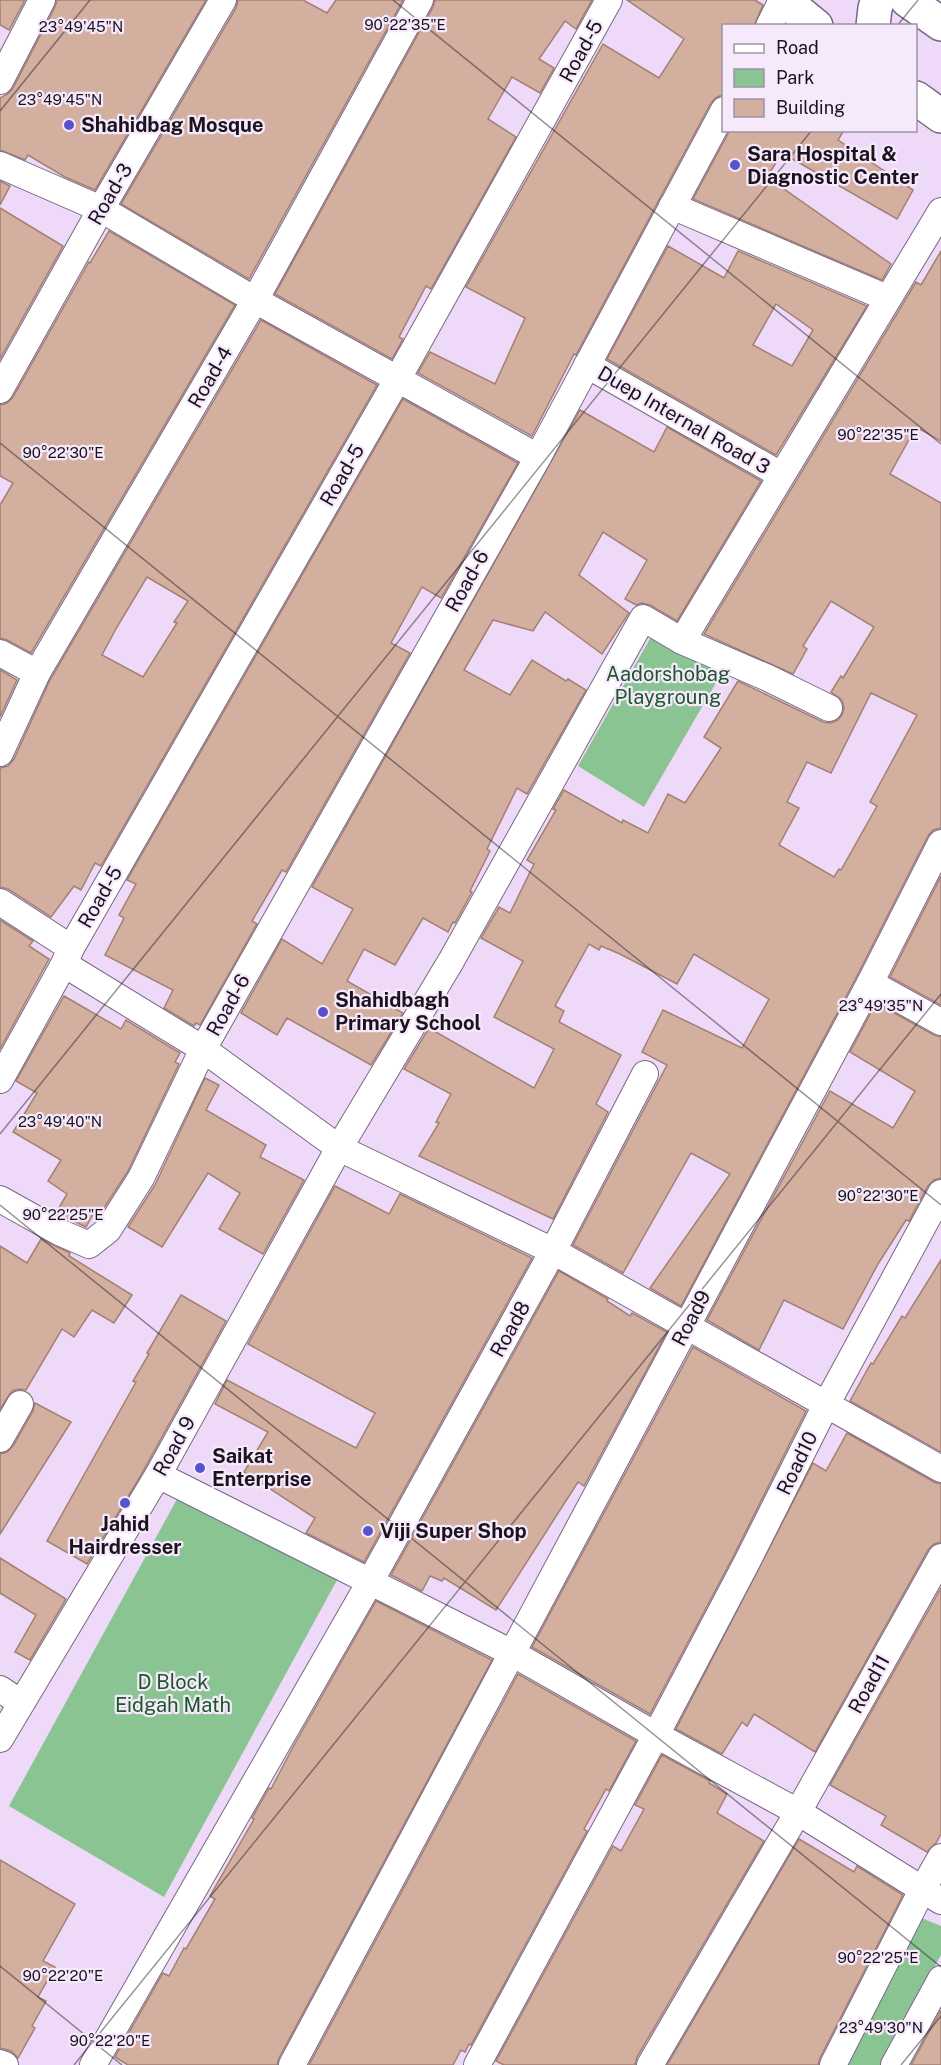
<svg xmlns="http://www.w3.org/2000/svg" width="941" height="2065" viewBox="0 0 941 2065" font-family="'Public Sans',sans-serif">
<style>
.green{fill:#8ac493}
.building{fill:#d3afa0;stroke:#a28072;stroke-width:1.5;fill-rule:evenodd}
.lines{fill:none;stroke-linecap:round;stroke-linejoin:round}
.minor-casing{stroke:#796782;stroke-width:28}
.primary-casing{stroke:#796782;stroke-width:36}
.minor{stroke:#fff;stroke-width:26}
.primary{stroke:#fff;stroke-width:33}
.ticks{fill:none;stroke:#1a131d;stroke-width:1.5;stroke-opacity:0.45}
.poi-dot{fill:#5852ca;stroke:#f6e9fc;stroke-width:2}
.labels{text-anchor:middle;stroke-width:4.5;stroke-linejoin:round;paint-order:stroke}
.street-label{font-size:20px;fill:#1a131d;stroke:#f6e9fc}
.poi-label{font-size:20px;font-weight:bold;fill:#1a131d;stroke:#f6e9fc;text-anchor:start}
.park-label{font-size:20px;fill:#1c572a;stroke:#f6e9fc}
.ticks-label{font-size:15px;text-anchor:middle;fill:#1a131d;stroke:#f6e9fc;stroke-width:4.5;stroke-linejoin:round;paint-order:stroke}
</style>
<rect width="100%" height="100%" fill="#eed9f8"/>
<!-- green -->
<g class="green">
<polygon points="656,628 724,669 644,807 578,766"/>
<polygon points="182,1490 337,1580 164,1897 9,1806"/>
<polygon points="919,1917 941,1926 941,1955 880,2065 845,2065"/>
</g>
<!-- building -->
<g class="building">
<polygon points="0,0 25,0 9,30 0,25"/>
<polygon points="57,0 206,0 95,190 65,177 28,155 25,160 0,150 0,98 9,93 13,88 55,7"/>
<polygon points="238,0 303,0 327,13 336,0 403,0 249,279 121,204 236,8"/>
<polygon points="435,0 592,0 576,29 565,21 539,59 554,68 540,93 512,77 488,119 516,137 431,289 426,286 399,337 403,339 392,359 275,294 433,7"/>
<polygon points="627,0 755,0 763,5 754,26 723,26 723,95 717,97 711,103 576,355 574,354 532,436 418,373 430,352 495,384 525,318 466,287 603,44 659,78 684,39"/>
<polygon points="730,130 844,130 838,140 913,190 897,219 782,153 767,177 891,264 882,280 693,199"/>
<polygon points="0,181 10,186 0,205"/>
<polygon points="0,208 63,246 0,359"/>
<polygon points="109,231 235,305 31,653 7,640 0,638 0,505 13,483 0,476 0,405 7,403 13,397 89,262 90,263"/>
<path d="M668,246L724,278L738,251L867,306L776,455L607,359ZM776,304L813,330L792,366L753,345Z"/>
<path d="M941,251V441L916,427L890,474L941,503V828L933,830L928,836L857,976L681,1306L650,1288L730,1174L691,1153L623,1273L573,1245L667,1065L642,1052L663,1010L742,1048L769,999L694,954L677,984L620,954L601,946L599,950L589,944L555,1006L564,1011L559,1022L621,1055L596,1104L608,1112L553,1219L419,1156L439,1123L436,1122L451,1094L404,1069L429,1028L534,1088L554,1049L494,1017L523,961L481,938L499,907L510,913L534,864L527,860L556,810L553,809L564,790L622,823L623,820L648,833L668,794L685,803L721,748L704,737L738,681L823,722L831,723L838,720L842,715L844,708L842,700L831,692L841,676L843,678L874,627L831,601L803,646L807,649L793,674L704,634L916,282L921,285ZM871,693L917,715L870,802L877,806L841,870L839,869L834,877L779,845L799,808L787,802L807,762L831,773Z"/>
<path d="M261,320L377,385L101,866L95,863L81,890L74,886L51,917L8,889L0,887V768L8,766L14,759L50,680ZM147,577L188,601L174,622L177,623L143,677L102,655L117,627Z"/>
<polygon points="403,399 518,463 441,598 422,587 391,643 410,653 286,872 282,870 252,921 257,924 200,1025 196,1023 194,1026 164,1008 173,990 105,955 124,918 119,915 136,884 127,880"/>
<polygon points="580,410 654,452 667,427 761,481 677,621 650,605 642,603 636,605 625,599 647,560 603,532 579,575 629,613 602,654 545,612 533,631 493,620 464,670 510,695 532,660 566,681 568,679 586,690 527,794 517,788 487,849 490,851 470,891 472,892 455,923 453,922 448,932 423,918 395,965 364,949 347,981 403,1013 371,1065 287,1018 277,1035 241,1013 282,939 322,964 353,909 312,887"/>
<polygon points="0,670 17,680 0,717"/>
<polygon points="941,876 941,1005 890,977"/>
<polygon points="0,920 33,941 29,946 49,959 0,1049"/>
<polygon points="64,996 121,1029 126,1020 180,1053 175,1062 179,1064 128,1171 100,1214 95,1211 86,1227 56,1213 67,1194 48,1181 61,1160 13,1132 37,1093 16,1081"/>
<polygon points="876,1003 934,1035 941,1037 941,1178 934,1180 928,1186 909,1221 906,1220 878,1264 843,1329 784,1300 759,1350 707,1320 830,1091 893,1128 915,1091 850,1052"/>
<polygon points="205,1078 219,1085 206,1110 266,1145 260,1157 304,1180 263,1254 219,1229 240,1193 208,1173 162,1247 128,1227 155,1185"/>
<polygon points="335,1186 389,1214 400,1194 532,1258 364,1562 306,1533 315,1518 244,1472 268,1432 215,1404 227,1380 356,1448 375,1413 248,1344"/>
<polygon points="41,1239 70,1253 69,1256 132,1295 114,1323 92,1310 74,1337 62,1329 26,1390 19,1389 12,1391 0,1409 0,1246 27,1263"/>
<polygon points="941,1260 941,1452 850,1401 871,1363 873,1364 902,1316 905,1318"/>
<polygon points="559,1271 608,1299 607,1301 630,1316 632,1313 667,1332 584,1486 578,1482 496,1610 444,1578 442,1581 430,1576 422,1591 391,1575"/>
<polygon points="181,1295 226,1321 137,1482 87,1564 47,1541 136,1382 133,1381 149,1354 147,1353"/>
<polygon points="693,1347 806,1411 734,1555 650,1714 532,1647"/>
<polygon points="35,1403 71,1422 0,1534 0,1454 7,1452 13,1446 33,1411"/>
<polygon points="847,1433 934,1482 941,1484 941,1542 934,1544 928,1550 815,1752 754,1714 747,1726 742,1722 722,1754 676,1729 813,1463 826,1471"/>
<polygon points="0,1558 66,1599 30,1660 15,1652 36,1615 0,1593"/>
<polygon points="941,1588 941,1834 936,1843 927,1852 881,1825 886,1816 830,1785"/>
<polygon points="376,1601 492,1660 279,2058 277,2065 128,2065 115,2057 163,1973 169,1976 184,1948 186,1949 215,1899 210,1896 254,1819 252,1818 269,1788 271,1789 293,1747"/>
<polygon points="518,1674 636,1741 609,1791 606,1789 584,1829 587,1831 471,2045 469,2044 465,2052 461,2050 453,2065 309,2065"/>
<polygon points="662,1755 710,1781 709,1783 727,1794 717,1813 764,1841 637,2057 635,2065 504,2065 496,2061 613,1846 621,1851 644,1809 635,1805"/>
<polygon points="799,1839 854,1872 857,1866 903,1895 820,2058 818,2065 667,2065"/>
<polygon points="0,1860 75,1904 43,1961 55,1967 38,1997 46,2001 32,2026 35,2028 18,2058 11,2051 0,2048"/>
<polygon points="941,2010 941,2065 911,2065"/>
</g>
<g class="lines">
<!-- minor casing -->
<g class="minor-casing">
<g id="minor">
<polyline points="769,26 782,0"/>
<polyline points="0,81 42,0"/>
<polyline points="0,165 101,209 255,300 538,457"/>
<polyline points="672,206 887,298"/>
<polyline points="587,365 781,475"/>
<polyline points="0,390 101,209 223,0"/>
<polyline points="682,641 768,678 829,708"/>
<polyline points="0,653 37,673"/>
<polyline points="0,753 37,673 255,300 420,0"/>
<polyline points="0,902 71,948 64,964 203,1049 339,1148 553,1251 941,1469"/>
<polyline points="71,948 397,380 609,0"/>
<polyline points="870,983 941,1022"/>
<polyline points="0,1080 64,964"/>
<polyline points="0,1199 59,1232 89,1245 108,1230 141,1178 203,1049 538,457 724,110"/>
<polyline points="0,1439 20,1404"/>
<polyline points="158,1475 512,1653 656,1735 798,1812 941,1901"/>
<polyline points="0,1689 21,1703"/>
<polyline points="0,1739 158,1475 339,1148 451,961 643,618 682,641 941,211"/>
<polyline points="0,2063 5,2065"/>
<polyline points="93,2065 370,1582 553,1251 645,1074"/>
<polyline points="292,2065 870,983 941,843"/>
<polyline points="477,2065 656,1735 747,1562 826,1405 941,1193"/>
<polyline points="650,2065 798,1812 941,1557"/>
<polyline points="833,2065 922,1890 941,1857"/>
<polyline points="894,2065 941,1979"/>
</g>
</g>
<!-- primary casing -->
<g class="primary-casing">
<g id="primary">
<polyline points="784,0 816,26"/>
<polyline points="907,0 941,24"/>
<polyline points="873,26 875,8 878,0"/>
<polyline points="916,98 941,116"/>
</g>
</g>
<!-- minor -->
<use href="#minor" class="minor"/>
<!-- primary -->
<use href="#primary" class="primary"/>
</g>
<!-- ticks -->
<path class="ticks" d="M393,0L941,444M897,26L918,0M0,111L90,0M0,443L941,1205M0,1134L812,130M0,1205L941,1967M0,1966L122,2065M74,2065L941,994M901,2065L941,2016"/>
<!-- markers -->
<g class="poi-dot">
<circle cx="69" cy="125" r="6"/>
<circle cx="735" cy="165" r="6"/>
<circle cx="323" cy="1012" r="6"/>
<circle cx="200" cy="1468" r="6"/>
<circle cx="125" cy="1503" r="6"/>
<circle cx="368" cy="1531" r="6"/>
</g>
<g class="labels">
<!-- street labels -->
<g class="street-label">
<text transform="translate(581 51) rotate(-61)" y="7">Road-5</text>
<text transform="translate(110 194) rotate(-60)" y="7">Road-3</text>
<text transform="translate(210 377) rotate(-60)" y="7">Road-4</text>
<text transform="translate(684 420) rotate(30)" y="7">Duep Internal Road 3</text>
<text transform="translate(342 475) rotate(-60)" y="7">Road-5</text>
<text transform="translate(467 581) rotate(-61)" y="7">Road-6</text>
<text transform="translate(100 897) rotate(-60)" y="7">Road-5</text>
<text transform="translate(228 1005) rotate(-61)" y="7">Road-6</text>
<text transform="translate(691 1318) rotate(-62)" y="7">Road9</text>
<text transform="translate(510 1329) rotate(-61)" y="7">Road8</text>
<text transform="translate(174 1446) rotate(-61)" y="7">Road 9</text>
<text transform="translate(797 1463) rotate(-64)" y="7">Road10</text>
<text transform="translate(869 1684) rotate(-61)" y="7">Road11</text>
</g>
<!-- poi labels -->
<g class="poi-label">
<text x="81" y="132">Shahidbag Mosque</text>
<text x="747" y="161">Sara Hospital &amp;<tspan x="747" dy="23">Diagnostic Center</tspan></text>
<text x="335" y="1007">Shahidbagh<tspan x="335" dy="23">Primary School</tspan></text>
<text x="212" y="1463">Saikat<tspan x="212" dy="23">Enterprise</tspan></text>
<text x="125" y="1531" text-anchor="middle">Jahid<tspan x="125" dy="23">Hairdresser</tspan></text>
<text x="380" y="1538">Viji Super Shop</text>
</g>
<!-- park labels -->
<g class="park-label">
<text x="668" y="681">Aadorshobag<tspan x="668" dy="23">Playgroung</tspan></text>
<text x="173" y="1689">D Block<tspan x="173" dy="23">Eidgah Math</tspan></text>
</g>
</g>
<g class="ticks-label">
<text x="405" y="30">90°22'35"E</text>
<text x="81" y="32">23°49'45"N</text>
<text x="60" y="105">23°49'45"N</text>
<text x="878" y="440">90°22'35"E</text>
<text x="63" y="458">90°22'30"E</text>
<text x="881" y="1011">23°49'35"N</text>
<text x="60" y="1127">23°49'40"N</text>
<text x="878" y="1201">90°22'30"E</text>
<text x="63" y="1220">90°22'25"E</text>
<text x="878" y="1963">90°22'25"E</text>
<text x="63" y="1981">90°22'20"E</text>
<text x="881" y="2033">23°49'30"N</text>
<text x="110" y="2046">90°22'20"E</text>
</g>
<!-- legend -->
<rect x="722" y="24" width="195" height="108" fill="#f6e9fc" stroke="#9e93a3" stroke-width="1.5"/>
<rect x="734" y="44" width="30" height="9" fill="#ffffff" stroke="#9e93a3" stroke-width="1.5"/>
<text x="776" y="54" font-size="18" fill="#1a131d">Road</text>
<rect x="734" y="69" width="30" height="18" fill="#8ac493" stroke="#9e93a3" stroke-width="1.5"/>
<text x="776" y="84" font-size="18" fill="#1a131d">Park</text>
<rect x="734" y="99" width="30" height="18" fill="#d3afa0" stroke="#9e93a3" stroke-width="1.5"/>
<text x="776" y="114" font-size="18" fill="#1a131d">Building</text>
</svg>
